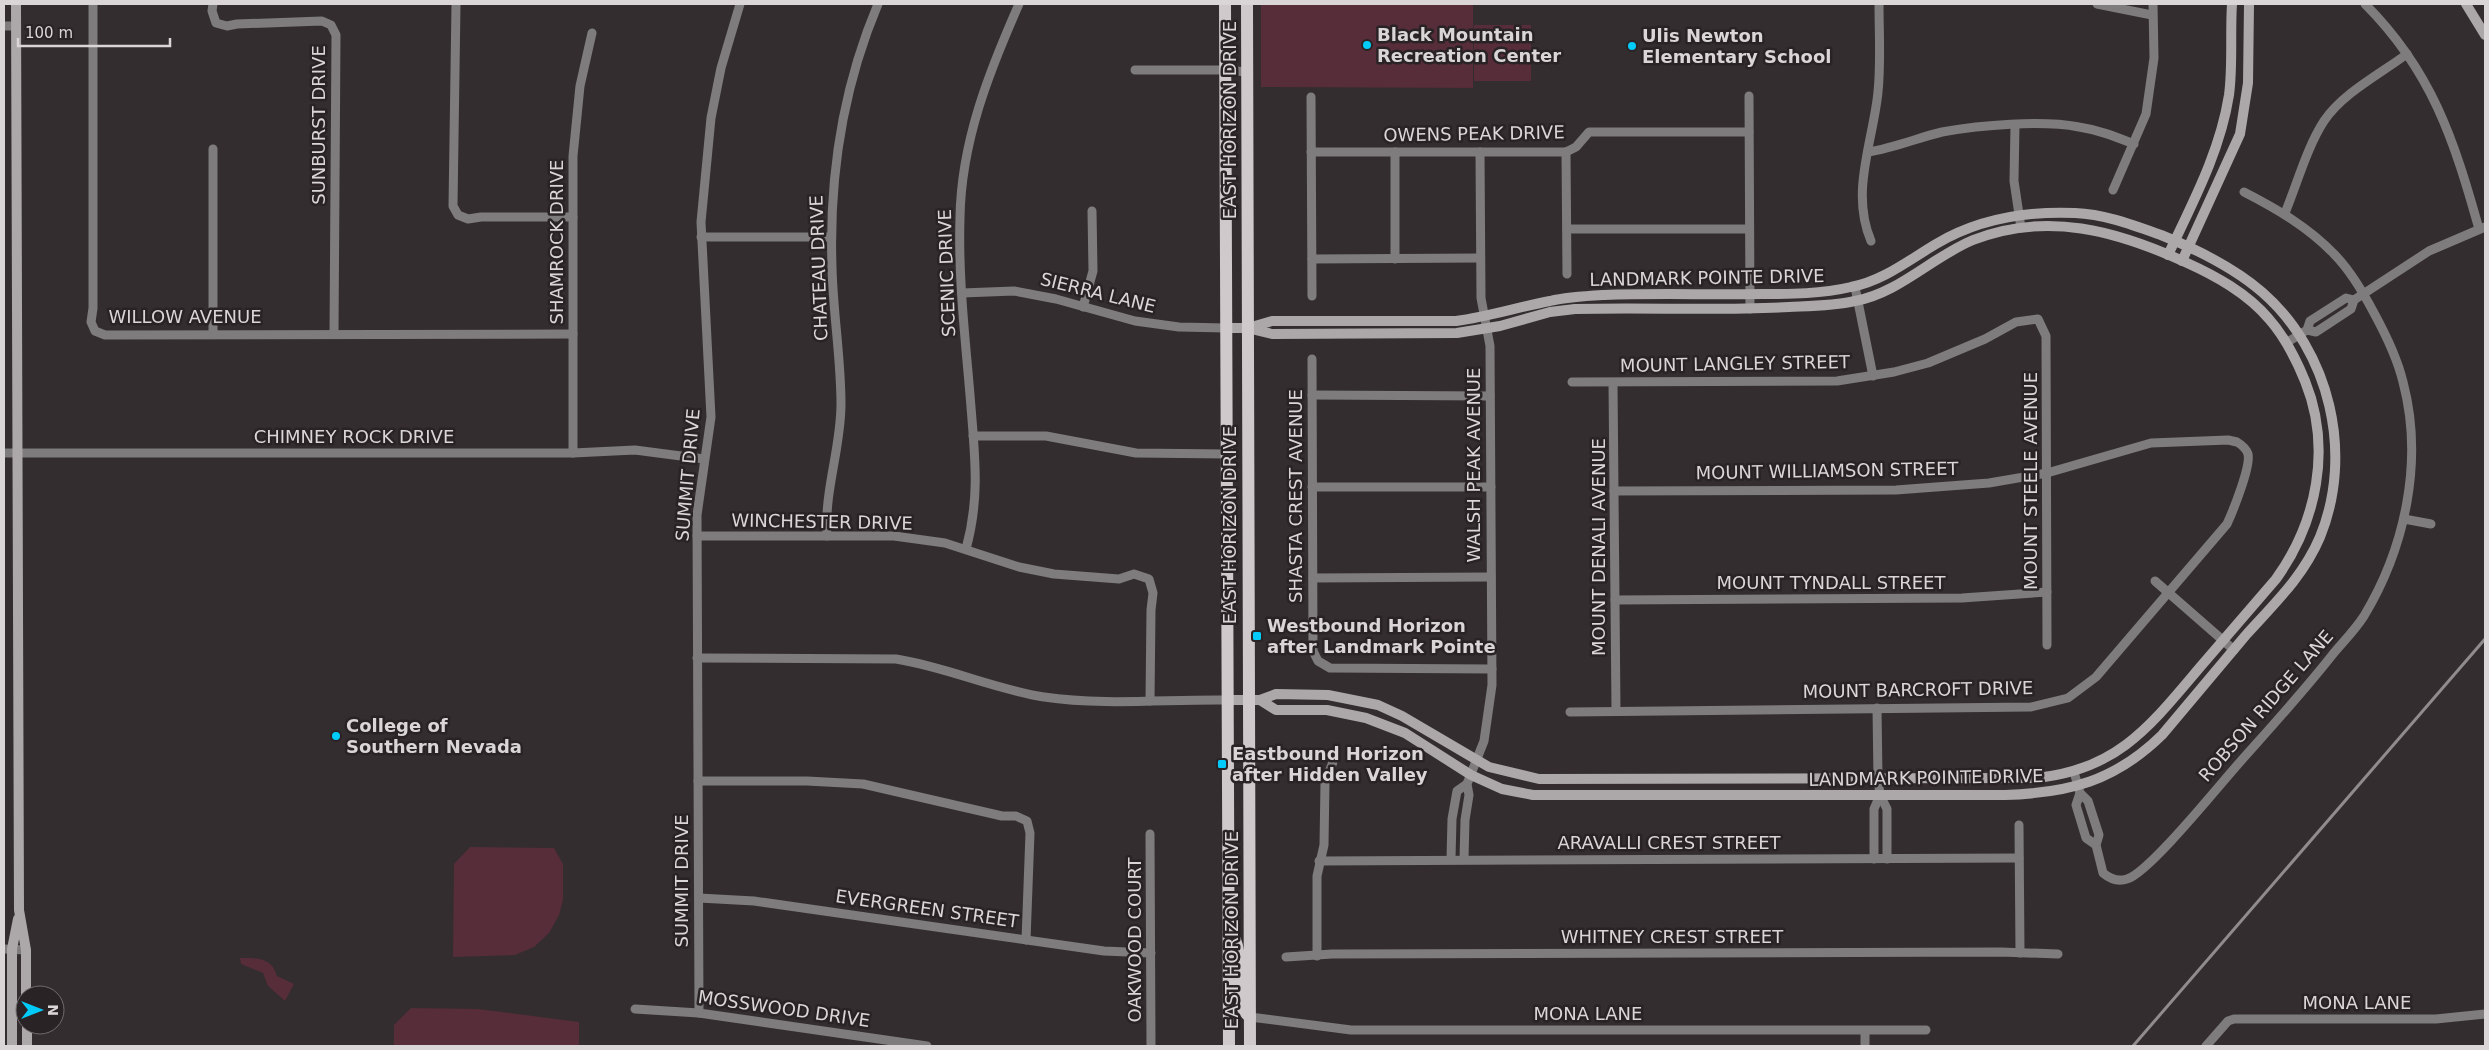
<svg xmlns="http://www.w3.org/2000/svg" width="2489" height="1050" viewBox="0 0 2489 1050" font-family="'DejaVu Sans',sans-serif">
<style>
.green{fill:#562d39}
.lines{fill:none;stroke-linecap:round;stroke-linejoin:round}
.street{stroke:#7f7c7d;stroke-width:9}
.secondary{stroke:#aca8a9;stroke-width:10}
.primary{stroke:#cfc9cb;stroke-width:12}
.rail{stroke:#908b8d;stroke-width:3}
.poi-dot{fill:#02cbf9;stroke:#292325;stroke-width:2}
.labels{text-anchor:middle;stroke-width:5;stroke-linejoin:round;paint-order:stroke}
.poi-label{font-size:18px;font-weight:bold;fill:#dad6d7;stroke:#292325;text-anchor:start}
.street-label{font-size:18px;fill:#dad6d7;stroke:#292325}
</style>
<rect width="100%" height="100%" fill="#332d2f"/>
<!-- green -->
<g class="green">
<polygon points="1261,4 1473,4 1473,88 1261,87"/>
<rect x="1474" y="25" width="57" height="56"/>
<polygon points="470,847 554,848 563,864 563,900 559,915 549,933 534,947 515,955 453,957 454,864"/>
<path d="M240,958C258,958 271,957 277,976L294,984L285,1001L268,986L263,973L241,964Z"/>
<polygon points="411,1008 478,1009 579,1022 579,1046 394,1046 394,1025"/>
</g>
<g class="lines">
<!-- street -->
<g class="street">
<polyline points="93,4 93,308 91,322 95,331 105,335 573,334"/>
<polyline points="213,4 212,11 216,23 227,26 237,24 322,21 331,25 336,35 334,334"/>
<polyline points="456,4 453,206 458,215 468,219 481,217 573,217"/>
<polyline points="2097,4 2152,15"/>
<path d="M2365,4C2432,71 2454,140 2479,229"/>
<polyline points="4,26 16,26"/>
<polyline points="1135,70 1226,70 1247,72"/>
<polyline points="1749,96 1750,309"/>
<polyline points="1311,97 1312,296"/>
<polyline points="2015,125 2014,181 2021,228"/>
<polyline points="213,149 213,333"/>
<polyline points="1311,152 1566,152 1576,147 1589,132 1749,132"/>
<polyline points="1395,152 1395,259"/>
<polyline points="1566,152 1567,274"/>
<path d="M1868,152C1894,148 1917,138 1942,132C1981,125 2041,120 2079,127C2099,130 2116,137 2134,144"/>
<polyline points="2113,190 2146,114 2154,58 2153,4"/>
<path d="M2285,213C2297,184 2307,147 2324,121C2343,93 2380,74 2407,54"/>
<polyline points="1567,229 1749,229"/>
<polyline points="701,237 831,237"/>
<path d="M1871,241C1850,192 1873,142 1878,92C1881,63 1879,33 1879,4"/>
<polyline points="1312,259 1480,258"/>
<polyline points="1855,287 1873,376"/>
<polyline points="962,293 1014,291 1056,299 1135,321 1179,327 1226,328"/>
<polyline points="1083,307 1093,271 1092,211"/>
<polyline points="2307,330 2316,332 2351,309 2354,300 2429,251 2485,227"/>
<polyline points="2286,343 2307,330 2310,321 2346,298 2354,300"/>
<polyline points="1312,359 1313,651 1318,661 1330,668 1492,669"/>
<polyline points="1572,382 1837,381 1894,372 1928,363 1985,339 2016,322 2038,319 2046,336 2047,645"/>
<polyline points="1613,383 1616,711"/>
<polyline points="1312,395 1490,396"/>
<polyline points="973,436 1046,436 1136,453 1227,454"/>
<polyline points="4,453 573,453 635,450 704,459"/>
<polyline points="573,453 573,156 580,86 592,33"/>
<polyline points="1312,487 1491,487"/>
<polyline points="2404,519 2431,524"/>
<polyline points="697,536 894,536 945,543 1019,567 1054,574 1119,579 1134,574 1149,579 1153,593 1151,610 1150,701"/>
<path d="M827,536C824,491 841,448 841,404C841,358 833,313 832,267C829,177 843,87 878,4"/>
<path d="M966,549C980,498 975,458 971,407C966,344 958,281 960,218C961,142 989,72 1019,4"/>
<polyline points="1313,578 1491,577"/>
<polyline points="2155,581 2234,650"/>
<polyline points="1615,600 1962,598 2047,592"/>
<path d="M697,658L896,659C947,667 993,689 1044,697C1105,706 1167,699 1228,700"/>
<polyline points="1877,708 1878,779 1880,795 1887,809 1887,859"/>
<path d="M1570,712L2031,707L2068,698L2096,677L2227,524C2233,511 2251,466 2248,454C2246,448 2242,445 2237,442L2228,440L2151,443L2047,473L1989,483L1896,490L1614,491"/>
<polyline points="2074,772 2080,793 2088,801 2099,835 2096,845"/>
<polyline points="698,781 807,781 863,784 1002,816 1016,816 1027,821 1030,833 1026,940"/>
<path d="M2080,793L2076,805L2086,838L2096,845L2103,873C2109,878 2118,882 2127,879C2149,873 2221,783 2240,762C2272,726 2304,691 2333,654C2343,642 2355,630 2364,616C2405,548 2424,461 2403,382C2397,357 2386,335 2374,313C2363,292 2351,271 2334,254C2308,227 2277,209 2244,192"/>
<polyline points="2019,825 2020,953"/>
<polyline points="1150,834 1151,1046"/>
<polyline points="1451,859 1452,819 1457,791 1467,784"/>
<polyline points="1464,859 1465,820 1469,795 1467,784 1484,741 1492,685 1490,346 1481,298 1480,152"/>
<polyline points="1874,859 1874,809 1880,795"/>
<polyline points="1319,861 2019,858"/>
<polyline points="699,898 754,901 1104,951 1151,953"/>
<polyline points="4,949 26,950"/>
<polyline points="1317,956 1317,876 1324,845 1325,782 1333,762"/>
<polyline points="1286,957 1332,954 2001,952 2058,954"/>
<polyline points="635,1009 699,1013 927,1046"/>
<polyline points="699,1013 697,515 711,417 701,222 711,118 721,68 740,4"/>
<polyline points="1250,1017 1351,1030 1926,1030"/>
<polyline points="1865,1031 1865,1046"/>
<polyline points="2206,1046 2228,1021 2234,1019 2436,1019 2485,1014"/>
</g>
<!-- secondary -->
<g class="secondary">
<polyline points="16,4 19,910 26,950 26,995"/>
<polyline points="2466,4 2485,35"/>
<path d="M2168,255C2193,202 2220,152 2229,95C2233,65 2230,34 2232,4"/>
<polyline points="2182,261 2240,134 2248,83 2249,4"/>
<path d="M1226,328H1247L1272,334L1457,333L1500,326L1550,312L1575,309C1646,307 1718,311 1789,307C1812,306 1833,306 1855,301C1899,293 1932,257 1973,240C2047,211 2117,231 2185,262C2216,276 2247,293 2269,319C2285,337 2296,359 2305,381C2332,448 2317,522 2276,579C2251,608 2226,637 2201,666C2151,725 2118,770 2036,778L1539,779L1489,767L1402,716L1378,705L1328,695L1276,694L1260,700H1228"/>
<path d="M1248,328L1272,321H1456C1488,317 1518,307 1550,301C1567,297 1586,296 1604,295C1657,293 1710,295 1762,294C1792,294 1821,294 1851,287C1883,281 1909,260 1936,244C1978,219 2027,211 2075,213C2104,214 2133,225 2161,235C2196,249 2233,267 2262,292C2330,351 2354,454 2320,537C2303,577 2274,604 2246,635C2218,668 2190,702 2162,735C2115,781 2069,793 2005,795H1533L1502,789L1471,775L1405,733L1366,718L1327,710H1276L1260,700"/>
<polyline points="27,1025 27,1046"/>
<polyline points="12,1046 12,949 18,919"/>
</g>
<!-- primary -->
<g class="primary">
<polyline points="1225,4 1229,1046"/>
<polyline points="1247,4 1250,1046"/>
<path d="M1230,932C1250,955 1227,1000 1250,1017"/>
</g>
<!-- rail -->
<polyline class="rail" points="2133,1046 2485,639"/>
</g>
<!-- markers -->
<g class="poi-dot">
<circle cx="1367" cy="45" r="5"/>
<circle cx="1632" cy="46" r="5"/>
<rect x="1252" y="631" width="10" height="10" rx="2.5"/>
<circle cx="336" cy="736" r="5"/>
<rect x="1217" y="759" width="10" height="10" rx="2.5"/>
</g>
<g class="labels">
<!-- poi labels -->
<g class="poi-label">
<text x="1377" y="41">Black Mountain<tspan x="1377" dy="21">Recreation Center</tspan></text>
<text x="1642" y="42">Ulis Newton<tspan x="1642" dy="21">Elementary School</tspan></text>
<text x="1267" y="632">Westbound Horizon<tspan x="1267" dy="21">after Landmark Pointe</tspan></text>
<text x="346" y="732">College of<tspan x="346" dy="21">Southern Nevada</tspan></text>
<text x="1232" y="760">Eastbound Horizon<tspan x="1232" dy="21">after Hidden Valley</tspan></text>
</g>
<!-- street labels -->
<g class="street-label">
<text transform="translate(1230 120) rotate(-90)" y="6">EAST HORIZON DRIVE</text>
<text transform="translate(319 125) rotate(-90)" y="6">SUNBURST DRIVE</text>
<text transform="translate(1474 134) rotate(-1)" y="6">OWENS PEAK DRIVE</text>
<text transform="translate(557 242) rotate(-90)" y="6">SHAMROCK DRIVE</text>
<text transform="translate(819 268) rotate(-92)" y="6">CHATEAU DRIVE</text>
<text transform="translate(947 273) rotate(-92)" y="6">SCENIC DRIVE</text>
<text transform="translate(1707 278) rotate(-1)" y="6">LANDMARK POINTE DRIVE</text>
<text transform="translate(1098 293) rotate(14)" y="6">SIERRA LANE</text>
<text x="185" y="323">WILLOW AVENUE</text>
<text transform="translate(1735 364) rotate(-1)" y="6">MOUNT LANGLEY STREET</text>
<text x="354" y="443">CHIMNEY ROCK DRIVE</text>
<text transform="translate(1474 465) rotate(-90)" y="6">WALSH PEAK AVENUE</text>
<text transform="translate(1827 471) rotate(-1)" y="6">MOUNT WILLIAMSON STREET</text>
<text transform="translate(688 475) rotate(-85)" y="6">SUMMIT DRIVE</text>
<text transform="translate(2031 481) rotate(-90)" y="6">MOUNT STEELE AVENUE</text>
<text transform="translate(1296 496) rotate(-90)" y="6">SHASTA CREST AVENUE</text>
<text transform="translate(822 522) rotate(1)" y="6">WINCHESTER DRIVE</text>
<text transform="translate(1230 525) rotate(-90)" y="6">EAST HORIZON DRIVE</text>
<text transform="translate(1599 547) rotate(-90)" y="6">MOUNT DENALI AVENUE</text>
<text x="1831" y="589">MOUNT TYNDALL STREET</text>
<text transform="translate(1918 690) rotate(-1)" y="6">MOUNT BARCROFT DRIVE</text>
<text transform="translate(2266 706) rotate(-49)" y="6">ROBSON RIDGE LANE</text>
<text transform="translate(1926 778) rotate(-1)" y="6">LANDMARK POINTE DRIVE</text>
<text x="1669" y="849">ARAVALLI CREST STREET</text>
<text transform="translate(682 881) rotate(-90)" y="6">SUMMIT DRIVE</text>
<text transform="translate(927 909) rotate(8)" y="6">EVERGREEN STREET</text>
<text transform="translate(1232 930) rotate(-90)" y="6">EAST HORIZON DRIVE</text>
<text x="1672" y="943">WHITNEY CREST STREET</text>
<text transform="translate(1135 940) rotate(-90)" y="6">OAKWOOD COURT</text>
<text x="2357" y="1009">MONA LANE</text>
<text transform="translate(784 1009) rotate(8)" y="6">MOSSWOOD DRIVE</text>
<text x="1588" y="1020">MONA LANE</text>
</g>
</g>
<!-- border -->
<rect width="2489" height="1050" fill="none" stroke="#dad6d7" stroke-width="10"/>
<!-- north arrow -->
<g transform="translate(40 1010) rotate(90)"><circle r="24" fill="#292325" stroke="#706b6c"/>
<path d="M0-4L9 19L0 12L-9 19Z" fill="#02cbf9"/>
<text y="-8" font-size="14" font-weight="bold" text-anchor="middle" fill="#dad6d7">N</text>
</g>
<!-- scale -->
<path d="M18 38v8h152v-8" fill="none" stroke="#dad6d7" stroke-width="2.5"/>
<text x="25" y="38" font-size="15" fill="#dad6d7" stroke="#292325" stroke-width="4" paint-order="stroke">100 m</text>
</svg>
